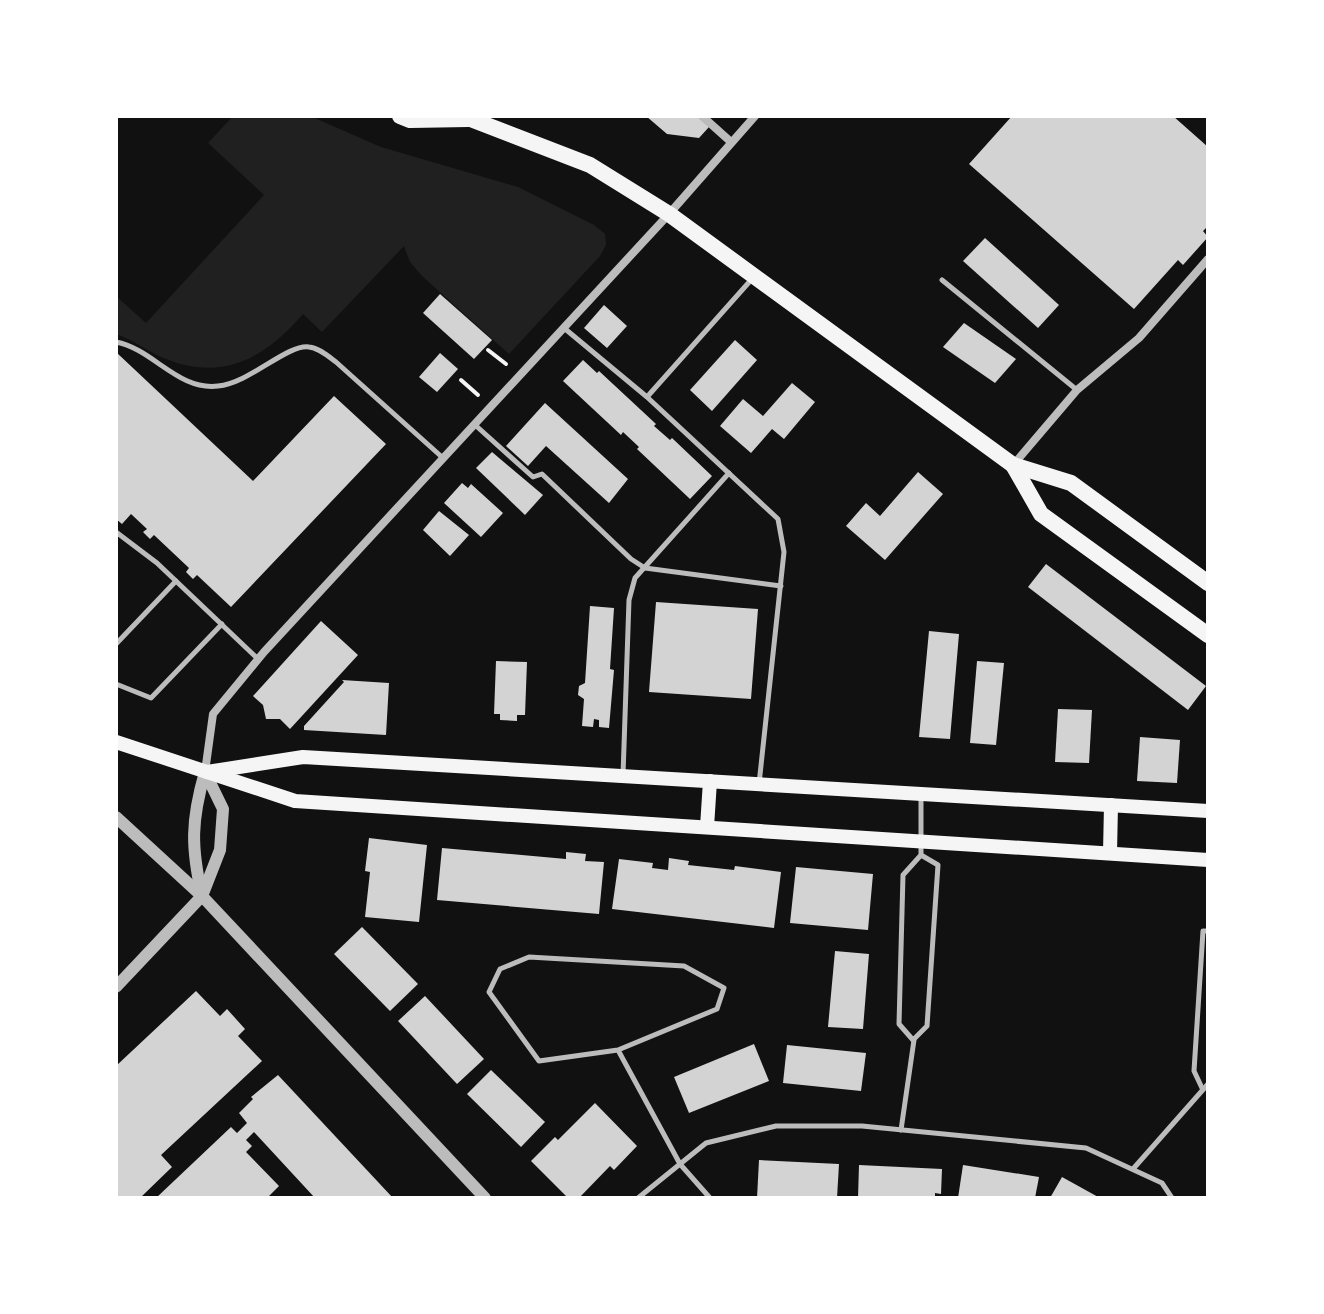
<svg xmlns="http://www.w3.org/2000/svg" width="1324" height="1314" viewBox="0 0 1324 1314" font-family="'Golos Text',sans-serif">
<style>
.green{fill:#202020}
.building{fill:#d3d3d3}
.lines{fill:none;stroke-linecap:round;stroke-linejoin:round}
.path{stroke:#f5f5f5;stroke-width:4}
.service{stroke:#bcbcbc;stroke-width:5}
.minor{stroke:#bcbcbc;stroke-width:8}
.tertiary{stroke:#bcbcbc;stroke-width:12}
.secondary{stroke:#f5f5f5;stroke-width:14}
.primary{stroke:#f5f5f5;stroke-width:16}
</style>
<rect width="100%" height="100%" fill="#111"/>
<!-- green -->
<path class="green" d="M233,116H310L381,147L518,187L594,225L605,234L606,245L600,256L509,354L422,276L410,262L404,246L322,332L303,314C266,357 224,382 166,359C148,352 134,340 116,334V296L146,323L264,195L208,143Z"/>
<!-- building -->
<g class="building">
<polygon points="646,116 697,116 709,127 699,138 667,134"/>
<polygon points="1012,116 1173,116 1208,147 1208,226 1203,231 1208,237 1183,265 1178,260 1134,309 969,164"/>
<polygon points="985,238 1059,305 1038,328 963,261"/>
<polygon points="440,294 492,340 474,359 423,313"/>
<polygon points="604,305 627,326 607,348 584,328"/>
<polygon points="964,323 1016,359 995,383 943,347"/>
<polygon points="735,340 757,360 712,411 690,390"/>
<polygon points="116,352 253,481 334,396 386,444 231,607 197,575 193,579 186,572 189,568 154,535 150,539 143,532 147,529 131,514 122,524 116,519"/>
<polygon points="440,353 458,369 437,392 419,377"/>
<polygon points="583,360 597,373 599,371 656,424 654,426 670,440 672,438 712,476 690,499 637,449 639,447 623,432 621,435 563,381"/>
<polygon points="792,383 815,402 784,439 772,429 751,453 720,426 743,399 763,416"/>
<polygon points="545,403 628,479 609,503 546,446 528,466 506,446"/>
<polygon points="492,452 543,495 525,515 476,468"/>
<polygon points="918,472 943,494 885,560 846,526 866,503 880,516"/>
<polygon points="462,483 468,488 471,484 503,513 481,537 444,503"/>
<polygon points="439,511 469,535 450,556 423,530"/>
<polygon points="1046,564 1206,686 1188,710 1028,587"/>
<polygon points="656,602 758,609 751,699 649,692"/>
<polygon points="590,606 614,608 610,669 614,670 609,728 599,727 599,720 594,719 593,727 582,726 584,699 578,695 579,686 585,683"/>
<polygon points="321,621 358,655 290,729 280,719 266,719 263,705 253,696"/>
<polygon points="929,631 959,634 950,739 919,737"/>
<polygon points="496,661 527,662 525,715 517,715 517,721 500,720 500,714 494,714"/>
<polygon points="977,661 1004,663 996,745 970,743"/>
<polygon points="342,680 389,683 386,735 304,730 304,726 344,682"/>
<polygon points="1058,709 1092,710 1089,763 1055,762"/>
<polygon points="1140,737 1180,740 1177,783 1137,781"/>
<polygon points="369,838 427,845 419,922 365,917 370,872 365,871"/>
<polygon points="442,848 566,859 566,852 586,854 585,861 604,862 599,914 437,900"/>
<polygon points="669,858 689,861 688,865 734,870 735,866 781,872 774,928 612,909 619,859 653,863 652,868 668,870"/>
<polygon points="796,867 873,874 868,930 790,923"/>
<polygon points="362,927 418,984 390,1011 334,954"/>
<polygon points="835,951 869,954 863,1029 828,1027"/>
<polygon points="196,991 220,1016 227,1009 245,1029 238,1036 262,1061 161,1155 172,1167 140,1198 116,1198 116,1066"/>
<polygon points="425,996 484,1059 457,1084 398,1021"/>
<polygon points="754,1044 769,1081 689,1113 674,1077"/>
<polygon points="787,1045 866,1053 861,1091 783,1083"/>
<polygon points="491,1070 545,1122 521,1147 467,1094"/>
<polygon points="278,1075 393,1198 315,1198 254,1132 246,1140 252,1146 246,1152 279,1186 267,1198 156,1198 231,1127 237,1133 247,1123 239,1113 253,1099 251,1097"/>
<polygon points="595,1103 637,1146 614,1170 610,1166 579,1198 568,1198 531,1161 555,1137 558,1140"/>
<polygon points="759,1160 839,1164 837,1198 757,1198"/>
<polygon points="859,1165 942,1169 941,1194 935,1193 935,1198 858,1198"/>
<polygon points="963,1165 1039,1177 1035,1198 958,1198"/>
<polygon points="1062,1177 1100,1198 1050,1198"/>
</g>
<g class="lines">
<!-- path -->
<g class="path">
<polyline points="488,350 506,364"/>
<polyline points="461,380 478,395"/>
</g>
<!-- service -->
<g class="service">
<polyline points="942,280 1077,390"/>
<polyline points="564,328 647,397 778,519 784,552 759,784"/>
<path d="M116,342C153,349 178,391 218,386C250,383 287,344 309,347C319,348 328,356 336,362L443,458"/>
<polyline points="647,397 751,280"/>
<polyline points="474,424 533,477 542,474 631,559 645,568 781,586"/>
<polyline points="116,532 157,563 258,659"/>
<polyline points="116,644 176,581"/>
<polyline points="116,684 151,698 222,624"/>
<polyline points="623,775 629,600 635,578 729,473"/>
<polyline points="921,795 921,855 903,875 899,1024 913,1040 927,1026 938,865 921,855"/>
<polyline points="618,1050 539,1061 489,992 500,969 529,957 684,966 724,988 717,1009 618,1050 680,1164 710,1198"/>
<polyline points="1202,1088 1194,1071 1203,931 1208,931"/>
<polyline points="901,1130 914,1040"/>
<polyline points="1133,1169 1208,1084"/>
<polyline points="638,1198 706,1143 776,1126 862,1126 1086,1148 1162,1183 1172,1198"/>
</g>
<!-- minor -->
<g class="minor">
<polyline points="702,116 731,142"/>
<polyline points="1014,464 1077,390 1139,338 1208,259"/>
<polyline points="205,772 213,714 264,652 669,214 755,116"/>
</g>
<!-- tertiary -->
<g class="tertiary">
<polyline points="116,817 202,896 485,1198"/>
<path d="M202,896C191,847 191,821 205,772"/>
<polyline points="116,987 202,896 220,850 223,809 205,772"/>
</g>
<!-- secondary -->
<g class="secondary">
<polyline points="116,742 295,801 1208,860"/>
<polyline points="207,772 303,757 1208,811"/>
<polyline points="707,827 710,781"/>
<polyline points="1110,853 1111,805"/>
</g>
<!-- primary -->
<g class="primary">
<polyline points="400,116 410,120 468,119"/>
<polyline points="463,116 590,165 669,214 1013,465 1071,483 1208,583"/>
<polyline points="1013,465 1041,514 1208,635"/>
</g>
</g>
<!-- border -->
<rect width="1324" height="1314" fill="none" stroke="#ffffff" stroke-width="236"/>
</svg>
